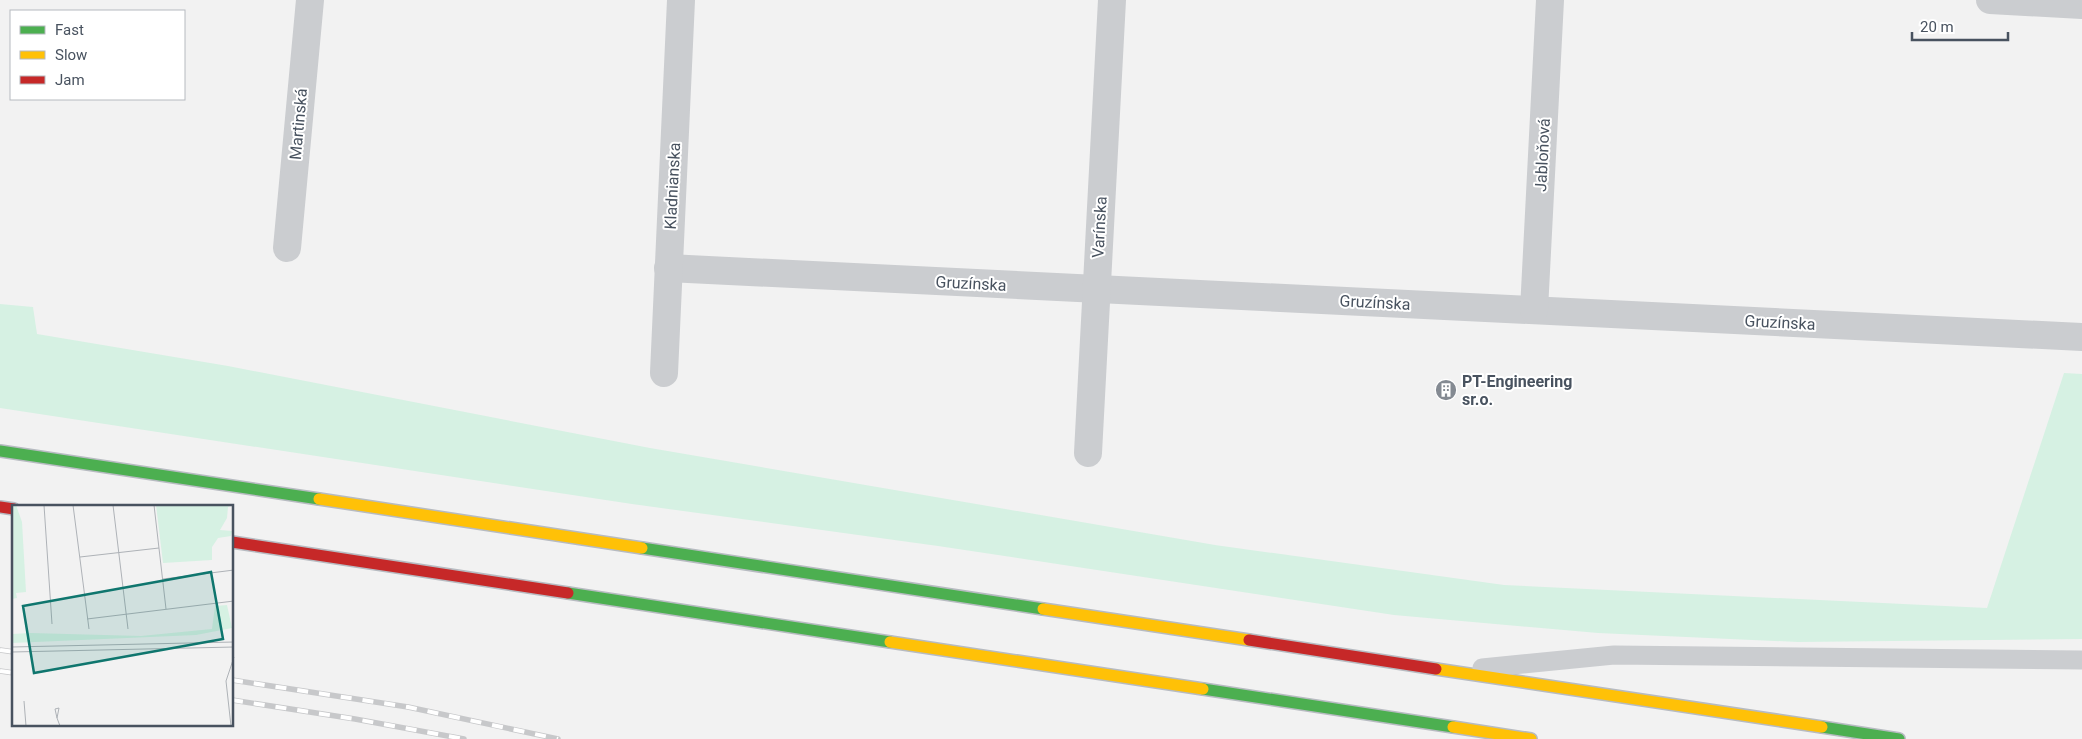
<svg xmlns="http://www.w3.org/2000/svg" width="2082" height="739" viewBox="0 0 2082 739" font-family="Roboto,sans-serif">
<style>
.green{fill:#d6f1e3}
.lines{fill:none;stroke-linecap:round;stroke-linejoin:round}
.fast-casing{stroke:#b7bbc1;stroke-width:14}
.slow-casing{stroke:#b7bbc1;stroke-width:14}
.jam-casing{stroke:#b7bbc1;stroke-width:14}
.lane{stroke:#cbcdd0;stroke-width:19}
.street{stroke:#cbcdd0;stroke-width:28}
.fast{stroke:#4caf50;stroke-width:11}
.slow{stroke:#ffc107;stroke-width:11}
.jam{stroke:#c62828;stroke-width:11}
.rail-casing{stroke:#c7c8ca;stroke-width:5.5}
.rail{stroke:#fff;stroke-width:4;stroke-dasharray:11;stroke-linecap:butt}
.labels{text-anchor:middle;stroke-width:4;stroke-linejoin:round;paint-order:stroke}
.street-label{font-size:16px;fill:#48525f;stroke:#fff}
.poi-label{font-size:16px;font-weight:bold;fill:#48525f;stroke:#fff;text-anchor:start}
.inset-road{fill:none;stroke:#aeb2b7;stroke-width:1}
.view{fill:#0f766e;fill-opacity:0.15;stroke:#0f766e;stroke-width:2.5}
.inset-edge{fill:none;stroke:#48525f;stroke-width:2.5}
</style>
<rect width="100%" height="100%" fill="#f2f2f2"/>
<!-- green -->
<polygon class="green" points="0,304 33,307 37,334 228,366 650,448 1215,545 1504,585 1987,608 2064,373 2082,374 2082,639 1798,642 1598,633 1394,615 938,546 632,504 0,408"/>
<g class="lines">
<!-- fast casing -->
<g class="fast-casing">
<g id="fast">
<polyline points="0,451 319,499"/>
<polyline points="642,548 1043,609"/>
<polyline points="568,593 890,642"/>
<polyline points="1203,689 1453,727"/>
<polyline points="1822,727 1899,739"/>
</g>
</g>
<!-- slow casing -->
<g class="slow-casing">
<g id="slow">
<polyline points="319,499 642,548"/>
<polyline points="1043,609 1249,640"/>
<polyline points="890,642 1203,689"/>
<polyline points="1436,669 1822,727"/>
<polyline points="1453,727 1531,739"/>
</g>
</g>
<!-- jam casing -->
<g class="jam-casing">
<g id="jam">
<polyline points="0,507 14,509"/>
<polyline points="232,542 568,593"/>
<polyline points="1249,640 1436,669"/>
</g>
</g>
<!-- lane -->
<polyline class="lane" points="1482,668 1614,655 2082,660"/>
<!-- street -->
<g class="street">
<polyline points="1990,0 2082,5"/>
<polyline points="287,248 310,0"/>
<polyline points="668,268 2082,337"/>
<polyline points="1534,310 1550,0"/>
<polyline points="664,373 681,0"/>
<polyline points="1088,453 1112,0"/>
</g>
<!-- fast -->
<use href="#fast" class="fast"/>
<!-- slow -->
<use href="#slow" class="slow"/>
<!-- jam -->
<use href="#jam" class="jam"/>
<!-- rail casing -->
<g class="rail-casing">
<g id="rail">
<polyline points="0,650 14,652"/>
<polyline points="0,671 14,673"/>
<polyline points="232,680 408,707 558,739"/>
<polyline points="232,700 355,719 464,739"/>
</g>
</g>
<!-- rail -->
<use href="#rail" class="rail"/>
</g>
<!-- icons -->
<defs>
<g id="building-disc" transform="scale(1.125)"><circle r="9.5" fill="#848a92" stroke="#fff"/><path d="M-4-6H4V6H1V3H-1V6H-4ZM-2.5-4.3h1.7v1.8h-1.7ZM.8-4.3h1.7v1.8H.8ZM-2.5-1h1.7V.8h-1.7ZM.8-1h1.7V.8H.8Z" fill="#fff"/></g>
</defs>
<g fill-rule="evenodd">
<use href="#building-disc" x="1446" y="390"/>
</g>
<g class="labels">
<!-- street labels -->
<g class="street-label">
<text transform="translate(298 124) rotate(-85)" y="6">Martinská</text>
<text transform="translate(1542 155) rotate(-87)" y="6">Jabloňová</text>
<text transform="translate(672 186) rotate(-87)" y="6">Kladnianska</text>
<text transform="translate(1099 227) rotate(-87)" y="6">Varínska</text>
<text transform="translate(971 283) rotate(3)" y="6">Gruzínska</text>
<text transform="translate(1375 302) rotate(3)" y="6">Gruzínska</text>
<text transform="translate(1780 322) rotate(3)" y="6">Gruzínska</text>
</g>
<!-- poi labels -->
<g class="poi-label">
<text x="1462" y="387">PT-Engineering<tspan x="1462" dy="18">sr.o.</tspan></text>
</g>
</g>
<!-- overview -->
<g transform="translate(12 505)">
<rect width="221" height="221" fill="#f2f2f2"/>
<path d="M0,0H4L10,17L14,87L4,88L5,93L0,94ZM144,0H221L216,2L215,13L208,25L220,26L219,31L206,33L200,42V55L151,58ZM215,100L220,123L184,130L0,138V129L18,128L129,131L200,124L203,101Z" fill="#d6f1e3"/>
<path class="inset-road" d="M32,0L40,119M61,0L77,124M101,0L116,124M142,0L154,104M68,52L147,43M151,74L222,65M75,114L222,96M0,142L222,137M0,147L222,142M12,196L14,221M45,213L47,203L43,204L45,213L48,221M219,221L214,176L222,152"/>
<path class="view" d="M199,67L211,134L22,168L11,101Z"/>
<rect width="221" height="221" class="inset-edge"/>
</g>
<!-- legend -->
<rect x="10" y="10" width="175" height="90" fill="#ffffff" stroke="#b6babf"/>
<rect x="20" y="26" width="25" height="8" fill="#4caf50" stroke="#b6babf"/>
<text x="55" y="35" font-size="15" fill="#48525f">Fast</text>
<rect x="20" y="51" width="25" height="8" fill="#ffc107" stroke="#b6babf"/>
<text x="55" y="60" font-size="15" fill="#48525f">Slow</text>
<rect x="20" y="76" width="25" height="8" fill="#c62828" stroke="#b6babf"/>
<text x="55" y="85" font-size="15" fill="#48525f">Jam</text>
<!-- scale -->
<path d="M1912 32v8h96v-8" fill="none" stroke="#48525f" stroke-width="2.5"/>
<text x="1920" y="32" font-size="15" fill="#48525f" stroke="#ffffff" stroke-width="4" paint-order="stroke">20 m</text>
</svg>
